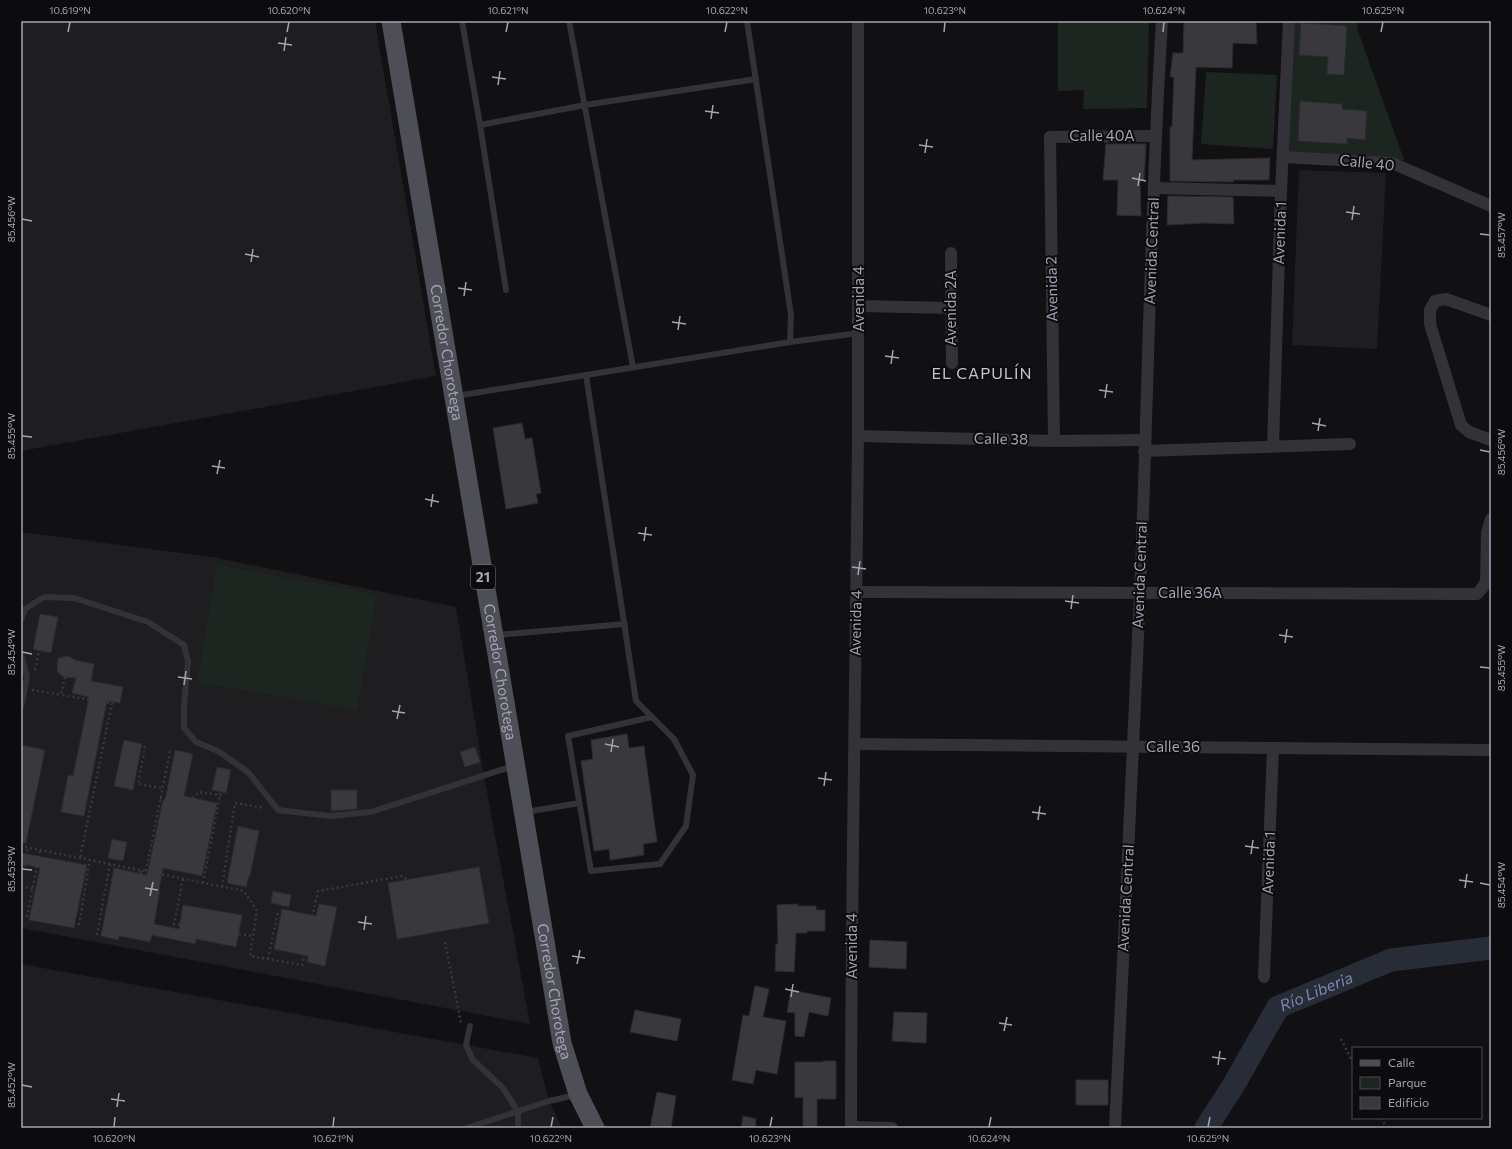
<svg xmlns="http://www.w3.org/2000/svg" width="1512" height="1149" viewBox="0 0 1512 1149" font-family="Commissioner,sans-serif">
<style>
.built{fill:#1e1d20}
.green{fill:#1d2520;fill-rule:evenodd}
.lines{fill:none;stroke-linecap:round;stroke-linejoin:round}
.river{stroke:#282c36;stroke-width:23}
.building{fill:#39383d;stroke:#2c2b2f}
.path{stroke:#38383f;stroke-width:2.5;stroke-dasharray:2 3;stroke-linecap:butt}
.lane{stroke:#323238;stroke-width:6}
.street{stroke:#323238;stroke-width:12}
.primary{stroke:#4e4e57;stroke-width:19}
.ticks{fill:none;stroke:#a2a4b3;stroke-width:1.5}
.labels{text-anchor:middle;stroke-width:4;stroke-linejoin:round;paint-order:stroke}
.shield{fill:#0c0c0e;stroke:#757682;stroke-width:1}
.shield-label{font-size:14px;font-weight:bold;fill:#a2a4b3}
.street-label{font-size:15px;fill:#a2a4b3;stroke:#0c0c0e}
.neighbourhood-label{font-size:16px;letter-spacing:1px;fill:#c3c4cf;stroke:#0c0c0e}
.water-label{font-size:16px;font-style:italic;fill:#7889af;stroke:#0c0c0e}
.neatline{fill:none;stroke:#a2a4b3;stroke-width:1.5}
.ticks-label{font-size:10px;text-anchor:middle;fill:#a2a4b3}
</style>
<rect width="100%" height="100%" fill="#111113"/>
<!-- built -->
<g class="built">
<polygon points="21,21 375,21 436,376 21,451"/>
<polygon points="1299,170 1386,173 1377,349 1292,345"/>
<polygon points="21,532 212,557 456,607 485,781 530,1024 21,928"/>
<polygon points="21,964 538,1058 549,1101 562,1128 21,1128"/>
</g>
<!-- green -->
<g class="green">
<polygon points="1058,21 1149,21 1147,108 1083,109 1084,90 1058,91"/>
<path d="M1293,21H1358L1357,28L1404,160L1288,153ZM1300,101L1342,104V109L1367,111L1365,140L1347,138L1346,144L1298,141Z"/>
<polygon points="1206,72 1277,75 1273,149 1201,144"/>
<polygon points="217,565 377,594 357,710 197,682"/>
</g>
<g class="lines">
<!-- river -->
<path class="river" id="s1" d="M1206,1128L1233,1086L1278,1007L1391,960L1491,948"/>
</g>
<!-- building -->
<g class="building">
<polygon points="1184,21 1256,21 1257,44 1233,43 1232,68 1196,67 1192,160 1270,158 1269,180 1233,180 1233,182 1170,181 1170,127 1172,127 1174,77 1170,77 1173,53 1183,53"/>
<polygon points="1301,23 1347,26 1344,75 1327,74 1328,57 1299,55"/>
<polygon points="1300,101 1342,104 1342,109 1367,111 1365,140 1347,138 1347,144 1298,141"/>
<polygon points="1106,144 1146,144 1144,180 1140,180 1141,216 1117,215 1118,180 1103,180"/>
<polygon points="1168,196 1233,197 1234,224 1204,223 1167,225"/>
<polygon points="522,423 525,439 532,438 541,493 536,494 538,503 506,509 493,428"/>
<polygon points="40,614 58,617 51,653 33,649"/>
<polygon points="68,656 75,660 94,664 91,681 123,687 120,703 107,701 84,816 61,812 68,775 73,776 89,697 72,693 76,678 65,677 62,676 57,671 58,658"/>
<polygon points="627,734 629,748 644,746 657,842 643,844 644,855 610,860 609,849 594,851 581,761 593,759 591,740"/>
<polygon points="124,740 142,744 133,790 114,786"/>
<polygon points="21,745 45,750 26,843 21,843"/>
<polygon points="475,747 480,762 465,767 460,752"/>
<polygon points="175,750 193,754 184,796 217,803 202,876 163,868 159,890 160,890 154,924 179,929 183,905 242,915 236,947 196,939 195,944 152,935 150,942 119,936 118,940 101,936 114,868 147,875 163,800 165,800"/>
<polygon points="217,767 231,770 226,793 212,790"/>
<polygon points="331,790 357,790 357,809 331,811"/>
<polygon points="238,826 259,831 250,876 249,876 246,887 227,883"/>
<polygon points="112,839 127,842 123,861 108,858"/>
<polygon points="21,853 87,865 74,928 29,920 40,868 21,864"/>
<polygon points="479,867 489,923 397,939 388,883"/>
<polygon points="273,891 291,895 289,907 271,903"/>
<polygon points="319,904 337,907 325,966 307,962 308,956 274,949 282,909 316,916"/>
<polygon points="798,904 798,906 816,906 816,910 825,910 825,931 807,931 807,933 796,933 794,972 775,971 776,944 778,944 777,905"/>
<polygon points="870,940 907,942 906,969 869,967"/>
<polygon points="755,986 769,989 763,1017 786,1021 777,1074 756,1070 753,1084 732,1080 743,1015 749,1016"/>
<polygon points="791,990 831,998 828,1016 809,1012 804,1037 795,1036 795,1013 787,1012"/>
<polygon points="635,1010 681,1019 677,1041 630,1032"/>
<polygon points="894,1012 927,1013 926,1043 892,1041"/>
<polygon points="823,1061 836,1061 836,1099 817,1099 817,1128 803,1128 803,1097 795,1098 795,1062 823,1062"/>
<rect x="1076" y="1080" width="32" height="25"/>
<polygon points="657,1092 676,1096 671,1128 650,1128"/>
<polygon points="743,1116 756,1119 755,1128 741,1128"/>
</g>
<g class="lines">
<!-- path -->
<g class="path">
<polyline points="35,670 39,650"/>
<polyline points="65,677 61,695 112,703 80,858"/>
<polyline points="32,690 61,695"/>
<polyline points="145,746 138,784 162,788"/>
<polyline points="160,798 188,803 199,792 220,795 221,792"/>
<polyline points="25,847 244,891 257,911 250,956 302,965 318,891 403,876 407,880"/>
<polyline points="21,867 24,868 28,847"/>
<polyline points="146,871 170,751"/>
<polyline points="203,883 220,795"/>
<polyline points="21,886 33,889"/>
<polyline points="222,887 235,803 264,808"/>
<polyline points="27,917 40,850"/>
<polyline points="79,925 90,860"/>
<polyline points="180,925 174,924 183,879"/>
<polyline points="239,934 253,936"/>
<polyline points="97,935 110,864"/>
<polyline points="130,937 141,870"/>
<polyline points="445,942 461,1023"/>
<polyline points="268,959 278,911"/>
<polyline points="1341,1039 1353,1063"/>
<polyline points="1381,1118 1387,1128"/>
</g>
<!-- lane -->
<g class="lane">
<polyline points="462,21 480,125 506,290"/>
<polyline points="569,21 633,367"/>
<polyline points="480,125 585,105 756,79"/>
<polyline points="790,342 859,333"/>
<polyline points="586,375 636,701 674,739 693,775 686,826 660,864 591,871 568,736 652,717"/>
<polyline points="456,396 790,342 791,315 747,21"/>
<polyline points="21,620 25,609 44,597 74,598 148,622 184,645 188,661 184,706 184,728 196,742 218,751 248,772 278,810 330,816 371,812 513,766"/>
<polyline points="497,635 625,624"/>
<polyline points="21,654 27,677 21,707"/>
<polyline points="526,812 579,803"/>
<polyline points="470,1026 466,1045 473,1060 503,1088 518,1112 518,1128"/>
<polyline points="467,1128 549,1101 576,1095"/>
</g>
<!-- street -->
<g class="street">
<polyline points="1283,157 1392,163 1491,206"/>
<polyline points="1155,188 1281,191"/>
<polyline points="951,253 952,363"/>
<polyline points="859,306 952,308"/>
<polyline points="1491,315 1446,299 1435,301 1430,310 1430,324 1461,425 1469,432 1491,440"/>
<polyline points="858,436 1054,441 1144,440"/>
<polyline points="1054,441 1050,137 1155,136"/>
<polyline points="1273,446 1281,191 1289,21"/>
<polyline points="1144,451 1350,444"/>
<polyline points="856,592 1477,594 1483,587 1486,581 1487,533 1491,519"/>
<polyline points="855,744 1491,750"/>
<polyline points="1264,977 1273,748"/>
<polyline points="851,1127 892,1128"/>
<path d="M851,1128C851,896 856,664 858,433C859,295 859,158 858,21"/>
<path d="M1115,1128C1123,950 1133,772 1140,594C1148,403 1150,212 1162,21"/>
</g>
<!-- primary -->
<path class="primary" id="s2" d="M391,21L562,1043L578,1094L595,1128"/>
</g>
<!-- ticks -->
<path class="ticks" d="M68,32L70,22M287,32L289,22M506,32L508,22M725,32L727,22M944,32L945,22M1163,32L1164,22M1381,32L1383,22M278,43L292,45M284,51L286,37M492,77L506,79M498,85L500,71M705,111L719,113M711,119L713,105M919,145L933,147M925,153L927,139M1132,178L1146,181M1138,186L1140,173M1346,212L1360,214M22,219L32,221M1352,220L1354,206M1480,234L1490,235M245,254L259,257M251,262L253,249M458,288L472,290M464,296L466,282M672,322L686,324M678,330L680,316M885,356L899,358M891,364L893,350M1099,390L1113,392M1105,398L1107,384M1312,423L1326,426M1318,431L1320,418M22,436L32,437M1480,450L1490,452M212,466L225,468M217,474L220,460M425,499L439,502M431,507L433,494M638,533L652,535M644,541L646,527M852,567L866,569M858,575L860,561M1065,601L1079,603M1071,609L1073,595M1279,635L1293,637M1285,643L1287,629M22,652L32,654M1480,667L1490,668M178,677L192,679M184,685L186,671M392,711L405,713M397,719L400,705M605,744L619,747M611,752L613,739M818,778L832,780M824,786L826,772M1032,812L1046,814M1038,820L1040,806M1245,846L1259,848M1251,854L1253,840M22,869L32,870M1459,880L1473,882M1480,883L1490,885M145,888L158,890M1465,888L1467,874M150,896L153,882M358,922L372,924M364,930L366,916M572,956L585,958M577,964L580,950M785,989L799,992M791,997L793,984M999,1023L1012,1025M1004,1031L1007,1017M1212,1057L1226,1059M1218,1065L1220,1051M22,1085L32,1087M111,1099L125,1101M117,1107L119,1093M114,1127L115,1117M333,1127L334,1117M551,1127L553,1117M770,1127L772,1117M989,1127L991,1117M1208,1127L1210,1117"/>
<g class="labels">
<!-- shield labels -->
<rect class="shield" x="471" y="565" width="24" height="24" rx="3"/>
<g class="shield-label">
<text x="483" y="582">21</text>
</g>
<!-- street labels -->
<g class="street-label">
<text x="1102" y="141">Calle 40A</text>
<text transform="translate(1367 163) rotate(6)" y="5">Calle 40</text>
<text transform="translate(1280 233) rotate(-88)" y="5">Avenida 1</text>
<text transform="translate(1152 251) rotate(-88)" y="5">Avenida Central</text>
<text transform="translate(1052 289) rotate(-91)" y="5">Avenida 2</text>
<text transform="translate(859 299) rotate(-90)" y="5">Avenida 4</text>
<text transform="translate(951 308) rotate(-90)" y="5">Avenida 2A</text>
<text dy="5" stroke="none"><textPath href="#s2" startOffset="336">Corredor Chorotega</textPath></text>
<text transform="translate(1001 439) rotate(1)" y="5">Calle 38</text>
<text transform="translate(1140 575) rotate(-88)" y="5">Avenida Central</text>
<text x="1190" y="598">Calle 36A</text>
<text transform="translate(856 623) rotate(-89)" y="5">Avenida 4</text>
<text dy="5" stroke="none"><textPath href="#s2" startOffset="660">Corredor Chorotega</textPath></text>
<text x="1173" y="752">Calle 36</text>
<text transform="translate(1269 863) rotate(-88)" y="5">Avenida 1</text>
<text transform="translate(1126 898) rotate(-87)" y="5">Avenida Central</text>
<text transform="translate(852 946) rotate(-90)" y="5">Avenida 4</text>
<text dy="5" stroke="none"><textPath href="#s2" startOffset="984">Corredor Chorotega</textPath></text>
</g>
<!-- neighbourhood labels -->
<g class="neighbourhood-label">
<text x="982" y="379">EL CAPULÍN</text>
</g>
<!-- water labels -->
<g class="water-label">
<text dy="6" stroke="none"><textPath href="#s1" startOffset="182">Río Liberia</textPath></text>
</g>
</g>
<!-- border -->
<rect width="1512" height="1149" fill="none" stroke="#0c0c0e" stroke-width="44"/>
<!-- legend -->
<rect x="1352" y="1047" width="130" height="72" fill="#0c0c0e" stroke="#484950"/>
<rect x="1360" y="1060" width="20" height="6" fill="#4e4e57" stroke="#484950"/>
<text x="1388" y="1067" font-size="12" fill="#a2a4b3">Calle</text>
<rect x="1360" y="1077" width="20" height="12" fill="#1d2520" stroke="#484950"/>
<text x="1388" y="1087" font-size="12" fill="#a2a4b3">Parque</text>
<rect x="1360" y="1097" width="20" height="12" fill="#39383d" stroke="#484950"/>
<text x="1388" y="1107" font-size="12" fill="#a2a4b3">Edificio</text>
<rect x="22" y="22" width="1468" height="1105" class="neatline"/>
<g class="ticks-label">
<text x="70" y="14">10.619°N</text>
<text x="289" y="14">10.620°N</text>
<text x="508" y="14">10.621°N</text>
<text x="727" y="14">10.622°N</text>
<text x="945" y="14">10.623°N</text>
<text x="1164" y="14">10.624°N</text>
<text x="1383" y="14">10.625°N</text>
<text transform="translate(11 219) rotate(-90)" y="4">85.456°W</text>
<text transform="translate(1501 235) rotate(-90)" y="4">85.457°W</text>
<text transform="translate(11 436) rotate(-90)" y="4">85.455°W</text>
<text transform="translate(1501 452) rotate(-90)" y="4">85.456°W</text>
<text transform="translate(11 652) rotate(-90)" y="4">85.454°W</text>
<text transform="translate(1501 668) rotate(-90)" y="4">85.455°W</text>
<text transform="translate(11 869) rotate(-90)" y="4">85.453°W</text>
<text transform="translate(1501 885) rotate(-90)" y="4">85.454°W</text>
<text transform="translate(11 1085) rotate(-90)" y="4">85.452°W</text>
<text x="114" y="1142">10.620°N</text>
<text x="333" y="1142">10.621°N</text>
<text x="551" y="1142">10.622°N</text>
<text x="770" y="1142">10.623°N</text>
<text x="989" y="1142">10.624°N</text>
<text x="1208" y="1142">10.625°N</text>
</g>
</svg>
